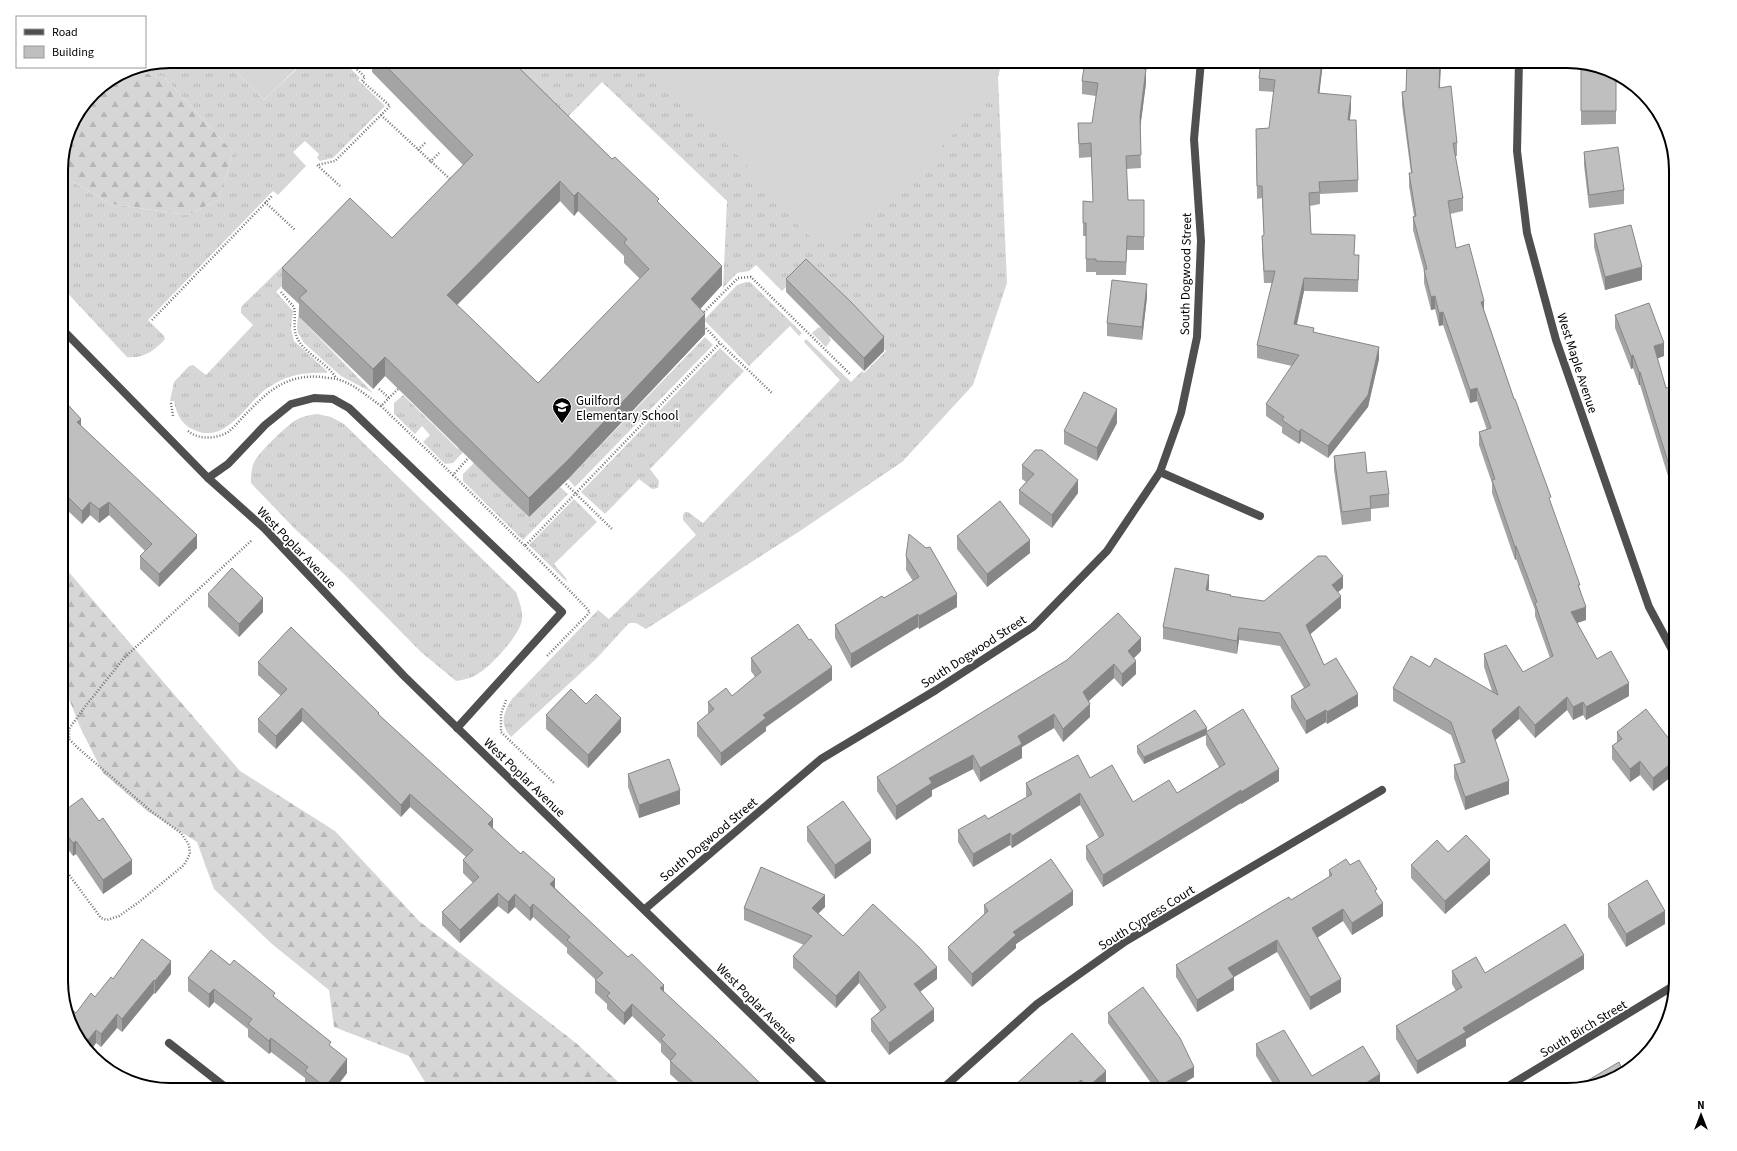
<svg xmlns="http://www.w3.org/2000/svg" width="1737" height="1151" viewBox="0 0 1737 1151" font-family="'Source Sans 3',sans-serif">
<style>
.grass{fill:url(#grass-tufts)}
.forest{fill:url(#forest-firs)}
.pitch{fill:#d6d6d6}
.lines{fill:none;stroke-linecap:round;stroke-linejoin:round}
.path{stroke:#717171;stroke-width:2.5;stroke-dasharray:1 2;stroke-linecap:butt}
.service{stroke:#4f4f4f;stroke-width:8}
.minor{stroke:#4f4f4f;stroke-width:8}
.wall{fill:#a4a4a4;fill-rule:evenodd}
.shaded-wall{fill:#868686}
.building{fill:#bfbfbf;stroke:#868686;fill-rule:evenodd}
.labels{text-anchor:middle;stroke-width:3.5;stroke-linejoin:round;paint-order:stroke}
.street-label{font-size:13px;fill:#000;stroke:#fff}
.poi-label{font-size:13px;fill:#000;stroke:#fff;text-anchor:start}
.rim{fill:none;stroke:#000;stroke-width:2}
</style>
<defs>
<pattern id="grass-tufts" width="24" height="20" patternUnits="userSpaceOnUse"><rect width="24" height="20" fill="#d6d6d6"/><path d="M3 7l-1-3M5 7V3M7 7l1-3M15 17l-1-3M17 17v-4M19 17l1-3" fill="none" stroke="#b6b6b6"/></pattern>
<pattern id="forest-firs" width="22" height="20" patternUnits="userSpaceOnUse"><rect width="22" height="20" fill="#d6d6d6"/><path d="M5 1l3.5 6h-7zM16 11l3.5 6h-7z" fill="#b6b6b6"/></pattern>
</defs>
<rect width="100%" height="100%" fill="#fff"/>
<!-- grass -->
<g class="grass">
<path d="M170,61H225L264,100L305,61H343L360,78L358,80L385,106L333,158L320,161L317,158L319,154L305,141L293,152L306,166L278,195L273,191L148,320L164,336L165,339C154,351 143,359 127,357L61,286V175L111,204L187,215L219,200L233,152L164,77L127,70Z"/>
<path d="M528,61H1002L998,77L1007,283L973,385L902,462L800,531L646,629L636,623H629L597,658L511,737C499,724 503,713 512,699L598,610L609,619L696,535L683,520V515L685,512H688L703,523L840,380L804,342L806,339L851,382L862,371L864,373L886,351L851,316L829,337L831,340L826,347L812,333L819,327L820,328L840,306L805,269L782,291L756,265L749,271L737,273L723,288L727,201L602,82L559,126L518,72Z"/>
<path d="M335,215L351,216L276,292L293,311L291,328L294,341L327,371V373C304,372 286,375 266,389C244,406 225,446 192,429C181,424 176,412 174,401H170L174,382L189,366L193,365L206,375L253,325L241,313V308L243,305Z"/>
<polygon points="746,282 750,282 802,333 799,336 790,326 749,366 704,320 737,285"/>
<polygon points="299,308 305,311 300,318 373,393 341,376 304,343 298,333 297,327"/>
<polygon points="705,337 713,345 575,487 568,479"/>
<polygon points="720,348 744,371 650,469 659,481 658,488 652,489 639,479 605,514 581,492"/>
<polygon points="403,395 458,449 477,431 480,434 453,463 445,464 423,442 430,435 422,426 415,434 394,414 394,403"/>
<path d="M317,414L331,417L344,424L516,592C519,601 523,610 522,619C521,634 492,665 479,673C472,678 464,680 456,681L421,652L344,574L294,528L251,483C251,475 251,466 256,459C261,451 288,424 296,420C303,416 310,415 317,414Z"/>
<polygon points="477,460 529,517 560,487 568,494 523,540 463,481 463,474"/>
<polygon points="574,499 597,522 554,564 566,578 567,582 529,545"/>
</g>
<!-- forest -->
<g class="forest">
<polygon points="127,70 164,77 233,152 219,200 187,215 111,204 61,175 61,163 69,128 93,93"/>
<polygon points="61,563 240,771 335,831 419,921 576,1043 627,1090 430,1090 409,1056 334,1027 329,990 272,944 214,889 197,842 147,811 103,773 81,729 61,679"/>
</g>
<!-- pitch -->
<g class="pitch">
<polygon points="225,61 304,61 264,100"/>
<polygon points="664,61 982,61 994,89 919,172 837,241 814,240 801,229 741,159 657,71"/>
</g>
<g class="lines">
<!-- path -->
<g class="path">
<polyline points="381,115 451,180"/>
<polyline points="418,150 426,142"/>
<polyline points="430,162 439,153"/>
<polyline points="340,186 317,165 335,161 390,106 362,81 365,77 348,61"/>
<polyline points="265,202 295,230"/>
<path d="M281,292L294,307C296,316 293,327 296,335C301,352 327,362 336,378"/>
<polyline points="702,314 738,278 751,277 850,374"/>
<polyline points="152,320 273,195"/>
<polyline points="721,344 772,393"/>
<polyline points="379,389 389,398"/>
<polyline points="171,403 173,416"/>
<polyline points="381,406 453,475 470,456"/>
<path d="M188,431C199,440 216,439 228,432C236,426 243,416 250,410C271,388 290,374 322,377C326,378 332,378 337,379C354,384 367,396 381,406L400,387"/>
<polyline points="453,475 525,546 720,343 704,326"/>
<polyline points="566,484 613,530"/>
<polyline points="525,546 576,597 590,612 546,657"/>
<polyline points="506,700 501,714 501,732 554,783"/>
<polyline points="61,867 64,868 101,918 107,920 119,916 139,902 184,865 190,854 189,845 181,833 152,812 78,748 69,739 69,729 84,708 124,658 252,540"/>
</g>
<!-- service -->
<polyline class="service" points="208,478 228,464 265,425 291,404 314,398 333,399 349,408 562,612 457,728"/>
<!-- minor -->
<g class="minor">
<polyline points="1519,61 1517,151 1527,233 1556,340 1649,607 1676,657"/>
<polyline points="61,328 208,478 264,528 404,676 829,1090"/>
<polyline points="1160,472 1260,516"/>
<polyline points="645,909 821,759 936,690 1033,627 1107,551 1160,472 1181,413 1197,337 1201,241 1194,139 1201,61"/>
<polyline points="169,1043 229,1090"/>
<polyline points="941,1090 1037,1004 1126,941 1382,790"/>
<polyline points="1502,1090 1675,985"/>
</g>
</g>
<!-- wall -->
<g class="wall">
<path d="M372,61H512L612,159L659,204L722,285L700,309L705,334L568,479L529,517L385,376L373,389L299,317V304L282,288V268L392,238L463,165L372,72ZM560,201L574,216L578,211L624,256V263L640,279L538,383L457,305Z"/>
<polygon points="1112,61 1147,61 1146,69 1146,83 1140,127 1141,168 1126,169 1128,200 1144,200 1144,250 1127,250 1126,275 1096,275 1096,272 1086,272 1086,236 1083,236 1083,201 1093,202 1091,157 1079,158 1078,123 1092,123 1096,96 1082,94 1082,81"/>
<polygon points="1323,61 1319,93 1351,109 1350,120 1358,180 1358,192 1320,194 1320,204 1310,206 1311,234 1354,255 1359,268 1358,292 1304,291 1297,325 1314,333 1379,359 1368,407 1328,458 1301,441 1299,444 1282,433 1282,427 1266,416 1266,404 1292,366 1257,358 1257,345 1272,283 1264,283 1262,248 1262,236 1264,235 1262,198 1257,199 1256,129 1269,128 1274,92 1259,91 1259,78"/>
<polygon points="1441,61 1440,88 1457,143 1457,156 1455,156 1463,198 1463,211 1450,214 1456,248 1484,310 1514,399 1551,504 1580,589 1586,620 1577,623 1597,659 1629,696 1586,720 1583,715 1573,720 1567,710 1535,738 1519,719 1495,740 1509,794 1465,810 1454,778 1454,765 1461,763 1451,735 1393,701 1393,688 1430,667 1492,691 1484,667 1484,654 1523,672 1550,658 1535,616 1535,610 1516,559 1515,560 1492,493 1492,483 1479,445 1479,432 1487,430 1477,401 1470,403 1443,325 1439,326 1435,309 1431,310 1424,283 1424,271 1413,230 1413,217 1414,216 1409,186 1409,173 1411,173 1402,105 1402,92 1406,91"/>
<polygon points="1581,68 1616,76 1616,124 1581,125"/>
<polygon points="1584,152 1624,190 1624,204 1589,208 1584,165"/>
<polygon points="1594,234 1642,280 1605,290 1594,247"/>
<polygon points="786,279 884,351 864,371 786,292"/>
<polygon points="1147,297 1142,340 1107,336 1107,323"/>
<polygon points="1615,315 1664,356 1657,358 1666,388 1676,385 1676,497 1668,476 1640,385 1639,385 1633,368 1631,369 1615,328"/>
<polygon points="61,397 81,426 197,548 159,587 140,569 140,556 145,551 109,515 99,523 90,515 82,524 68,511 68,507 61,500"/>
<polygon points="1117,423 1097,461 1064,444 1064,431"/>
<polygon points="1334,456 1367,473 1389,494 1389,507 1371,509 1371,521 1342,525 1334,470"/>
<polygon points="1022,465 1078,493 1052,528 1019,504 1019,490 1026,482 1022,479"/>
<polygon points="957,536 1030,553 987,587 957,549"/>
<polygon points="906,556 957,607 919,629 918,627 851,668 835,638 835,625 884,598 913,581 906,570"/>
<polygon points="1209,587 1208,590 1231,597 1264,601 1343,588 1338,592 1341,608 1310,634 1324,665 1358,706 1327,724 1326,722 1306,734 1291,708 1291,696 1304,688 1280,646 1239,640 1237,654 1163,639 1163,627"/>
<polygon points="208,594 263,612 239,637 208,607"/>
<polygon points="1141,651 1134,658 1136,674 1122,687 1114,678 1089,701 1090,717 1063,742 1054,728 1022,747 1022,758 980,782 973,769 932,790 932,796 896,820 877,791 877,777"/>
<polygon points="751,658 832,680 766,727 766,731 721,766 697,736 697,723 708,714 708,702 732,696 755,677 751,671"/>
<polygon points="258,662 379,715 493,829 767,1090 687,1090 670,1074 670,1061 661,1052 661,1044 632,1016 624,1025 607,1009 607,1004 595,993 595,980 596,980 567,953 567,948 533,917 530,921 515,907 508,914 498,906 460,943 442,925 442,912 473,883 463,873 463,860 466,857 410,807 401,817 302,721 276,749 258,732 258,719 281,696 258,675"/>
<polygon points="586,704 621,732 588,768 546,729 546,715"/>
<polygon points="1207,732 1279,781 1241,804 1241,803 1103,887 1086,859 1086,846 1099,838 1080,805 1012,848 1010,845 973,867 958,842 958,830 988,819 1027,797 1026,796 1026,783 1090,778 1133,802 1177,793 1219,767 1206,745 1206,735 1144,764 1137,753 1137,746"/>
<polygon points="1617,732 1676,748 1676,773 1653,791 1640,775 1630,782 1612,759 1612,746 1617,743"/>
<polygon points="628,774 680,804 639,818 628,787"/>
<polygon points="61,808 64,811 132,874 103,894 76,854 73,856 61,840"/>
<polygon points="807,827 871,853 835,879 807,841"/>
<polygon points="1448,852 1490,874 1445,914 1411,878 1411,865"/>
<polygon points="1350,865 1377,895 1383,916 1352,935 1343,921 1317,938 1341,992 1310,1010 1277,952 1234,977 1234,990 1197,1012 1176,977 1176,965 1291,900 1329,877 1329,870"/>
<polygon points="1608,904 1665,924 1626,947 1608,917"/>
<polygon points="984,905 1073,905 1016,944 1016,948 972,987 948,960 948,947 984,914"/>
<polygon points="825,907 818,913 843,936 937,979 920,992 934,1021 889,1055 871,1031 871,1019 880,1011 859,983 836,1008 793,968 793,956 804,945 744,920 744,908"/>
<polygon points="230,965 275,998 331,1047 347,1073 334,1090 312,1090 305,1084 305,1078 271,1052 269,1054 248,1037 248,1029 214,1002 209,1008 188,991 188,978"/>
<polygon points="1584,969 1466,1039 1466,1046 1417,1074 1396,1039 1396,1026 1456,991 1452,984 1452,971 1485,973"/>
<polygon points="171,974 155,994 154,993 122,1032 117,1028 101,1047 96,1043 90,1051 75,1036 76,1013 95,997 113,979"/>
<polygon points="1108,1013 1194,1077 1172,1090 1156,1090 1108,1023"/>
<polygon points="1072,1033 1106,1084 1100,1090 1006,1090 1013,1087"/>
<polygon points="1256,1044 1312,1076 1380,1086 1374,1090 1277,1090 1256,1056"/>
</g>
<!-- shaded-wall -->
<g class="shaded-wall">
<polygon points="1145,61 1147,61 1144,82 1144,69"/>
<polygon points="1322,61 1323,61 1323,63 1318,105 1318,93"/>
<polygon points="1440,61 1441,61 1439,101 1439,88"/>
<polygon points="1146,69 1146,83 1140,130 1140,116"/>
<polygon points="1351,96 1351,109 1348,132 1348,120"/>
<polygon points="560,181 560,201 447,315 447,295"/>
<polygon points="578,192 578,211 574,216 574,196"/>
<polygon points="722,266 722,285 691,319 691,299"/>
<polygon points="1642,267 1642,280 1605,290 1605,277"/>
<polygon points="1304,278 1304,291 1294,336 1294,324"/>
<polygon points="1147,284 1147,297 1142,340 1142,327"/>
<polygon points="1435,296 1435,309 1431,310 1431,297"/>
<polygon points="1484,301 1484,314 1481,302"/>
<polygon points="1443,312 1443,325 1439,326 1439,313"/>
<polygon points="705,314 705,334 568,479 529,517 529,498"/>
<polygon points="884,337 884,351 864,371 864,358"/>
<polygon points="1664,343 1664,356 1654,360 1654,346"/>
<polygon points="1379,347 1379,359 1368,407 1328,458 1328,446"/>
<polygon points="1633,355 1633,368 1631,369 1631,356"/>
<polygon points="385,357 385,376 373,389 373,369"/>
<rect x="1639" y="372" width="1" height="13"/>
<polygon points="1477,388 1477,401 1470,403 1470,390"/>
<polygon points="1117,409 1117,423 1097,461 1097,448"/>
<polygon points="81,419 81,432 77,422"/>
<polygon points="1301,429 1301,441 1299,444 1299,432"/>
<polygon points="1078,480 1078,493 1052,528 1052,515"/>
<polygon points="90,502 90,515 82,524 82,511"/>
<polygon points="109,502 109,515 99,523 99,509"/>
<polygon points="197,535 197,548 159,587 159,574"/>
<polygon points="1030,540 1030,553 987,587 987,574"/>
<polygon points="1516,546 1516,559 1515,560 1515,547"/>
<polygon points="1209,575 1209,587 1206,602 1206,590"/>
<polygon points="1343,576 1343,588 1332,597 1332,585"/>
<polygon points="957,594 957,607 919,629 919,616"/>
<polygon points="1341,596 1341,608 1306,638 1306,625"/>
<polygon points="263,598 263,612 239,637 239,624"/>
<polygon points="1586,607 1586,620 1571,625 1571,612"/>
<polygon points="918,614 918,627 851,668 851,654"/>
<polygon points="1239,628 1239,640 1237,654 1237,641"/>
<polygon points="1141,638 1141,651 1128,664 1128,651"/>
<polygon points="1136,661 1136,674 1122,687 1122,674"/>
<polygon points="1114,664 1114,678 1083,706 1083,692"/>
<polygon points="832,667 832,680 766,727 766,731 721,766 721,753 763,715"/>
<polygon points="1629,683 1629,696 1586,720 1586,707"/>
<polygon points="1358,694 1358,706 1327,724 1327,712"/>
<polygon points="1567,697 1567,710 1535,738 1535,725"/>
<polygon points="1583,702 1583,715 1573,720 1573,707"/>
<polygon points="1090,704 1090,717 1063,742 1063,729"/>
<polygon points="1519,706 1519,719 1492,743 1492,730"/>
<polygon points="302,708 302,721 276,749 276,736"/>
<polygon points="1326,710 1326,722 1306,734 1306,721"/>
<polygon points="1054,714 1054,728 1022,747 1022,758 980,782 980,768 1018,736"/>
<polygon points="621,718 621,732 588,768 588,755"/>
<polygon points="1207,728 1207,734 1206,732 1206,735 1144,764 1144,757"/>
<polygon points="973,755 973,769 932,790 932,796 896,820 896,806 929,778"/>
<polygon points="1676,759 1676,773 1653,791 1653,778"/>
<polygon points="1640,761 1640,775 1630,782 1630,769"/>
<polygon points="1279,769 1279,781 1241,804 1241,792"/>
<polygon points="1509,781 1509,794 1465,810 1465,797"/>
<polygon points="680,790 680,804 639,818 639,805"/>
<polygon points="1241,790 1241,803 1103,887 1103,875"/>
<polygon points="1080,793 1080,805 1012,848 1012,836"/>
<polygon points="410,794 410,807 401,817 401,805"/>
<polygon points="493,819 493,831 488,824"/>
<polygon points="1010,833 1010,845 973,867 973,854"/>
<polygon points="871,840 871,853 835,879 835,865"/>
<polygon points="76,841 76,854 73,856 73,843"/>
<polygon points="132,860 132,874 103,894 103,880"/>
<polygon points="1490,860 1490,874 1445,914 1445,901"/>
<polygon points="555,879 555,892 550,884"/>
<polygon points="1073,891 1073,905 1016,944 1016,948 972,987 972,974 1013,932"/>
<polygon points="498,893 498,906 460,943 460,930"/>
<polygon points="515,894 515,907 508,914 508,902"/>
<polygon points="825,895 825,907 812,920 812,908"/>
<polygon points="1383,903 1383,916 1352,935 1352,923"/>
<polygon points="533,904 533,917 530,921 530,908"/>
<polygon points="1343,909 1343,921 1312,941 1312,928"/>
<polygon points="1665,911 1665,924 1626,947 1626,934"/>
<polygon points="1277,940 1277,952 1234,977 1234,990 1197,1012 1197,1000 1228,968"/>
<polygon points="1584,955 1584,969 1466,1039 1466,1046 1417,1074 1417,1061 1463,1028"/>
<polygon points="171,961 171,974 155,994 155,981"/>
<polygon points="937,967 937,979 914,996 914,984"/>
<polygon points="859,971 859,983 836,1008 836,996"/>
<polygon points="1341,979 1341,992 1310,1010 1310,997"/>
<polygon points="154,980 154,993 122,1032 122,1019"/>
<polygon points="664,985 664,998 660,988"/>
<polygon points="214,989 214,1002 209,1008 209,994"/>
<polygon points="632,1004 632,1016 624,1025 624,1013"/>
<polygon points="934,1009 934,1021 889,1055 889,1043"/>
<polygon points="117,1014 117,1028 101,1047 101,1034"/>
<polygon points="96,1030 96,1043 90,1051 84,1045"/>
<polygon points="271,1038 271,1052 269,1054 269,1041"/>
<polygon points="347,1059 347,1073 334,1090 325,1090 325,1087"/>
<polygon points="1194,1067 1194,1077 1172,1090 1161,1090 1161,1085"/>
<polygon points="1106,1071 1106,1084 1100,1090 1088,1090 1088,1087"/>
<polygon points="1380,1074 1380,1086 1374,1090 1355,1090"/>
<polygon points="1081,1080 1081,1090 1070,1090"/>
<polygon points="700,1084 700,1090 697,1090 697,1086"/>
</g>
<!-- building -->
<g class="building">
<path d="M381,61H512L612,159L615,157L659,199L657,201L722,266L691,299L705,314L568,460L529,498L385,357L373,369L299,298L307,291L282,268L350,198L392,238L473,155ZM560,181L574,196L578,192L627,239L624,243L649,269L538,383L447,295Z"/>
<polygon points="1085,61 1145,61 1144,69 1146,69 1140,116 1141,155 1126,156 1128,200 1144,200 1144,237 1127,236 1126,262 1096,261 1096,259 1086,259 1086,223 1083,223 1083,201 1093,202 1091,143 1079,144 1078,123 1092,123 1098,83 1082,81"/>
<polygon points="1261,61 1322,61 1318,93 1351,96 1348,120 1356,120 1358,180 1319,182 1320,192 1309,193 1311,234 1355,235 1354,255 1359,255 1358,280 1304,278 1294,324 1314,328 1313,332 1379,347 1368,395 1328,446 1301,429 1299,432 1282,420 1284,417 1266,404 1299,355 1257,345 1275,271 1264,271 1262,236 1264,235 1262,186 1257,186 1256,129 1269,128 1275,80 1259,78"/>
<polygon points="1407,61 1440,61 1439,88 1451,86 1457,143 1453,143 1463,198 1448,201 1456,248 1469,244 1484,301 1481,302 1514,399 1515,399 1551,497 1549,498 1580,585 1578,585 1586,607 1571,612 1597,659 1611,651 1629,683 1586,707 1583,702 1573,707 1567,697 1535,725 1519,706 1492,730 1509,781 1465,797 1454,765 1465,762 1451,722 1393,688 1411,656 1430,667 1435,658 1498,695 1484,654 1506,645 1523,672 1553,656 1535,603 1537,602 1516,546 1515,547 1492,480 1495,479 1479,432 1491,428 1477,388 1470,390 1443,312 1439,313 1435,296 1431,297 1424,270 1427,269 1413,217 1416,216 1409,173 1412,173 1402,92 1406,91"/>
<polygon points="1581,68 1591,68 1616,76 1616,111 1581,111"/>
<polygon points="1618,147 1624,190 1589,195 1584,152"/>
<polygon points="1631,225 1642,267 1605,277 1594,234"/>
<polygon points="806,259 851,302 884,337 864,358 786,279"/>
<polygon points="1112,280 1147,284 1142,327 1107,323"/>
<polygon points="1649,303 1664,343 1654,346 1666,388 1676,385 1676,483 1668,462 1640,372 1639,372 1633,355 1631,356 1615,315"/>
<polygon points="1084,392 1117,409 1097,448 1064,431"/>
<polygon points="61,397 81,419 77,422 197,535 159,574 140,556 152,544 109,502 99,509 90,502 82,511 68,497 69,496 61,487"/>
<polygon points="1035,450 1042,450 1078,480 1052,515 1019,490 1034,474 1022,465"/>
<polygon points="1365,452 1367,473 1386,471 1389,494 1370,496 1371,508 1342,512 1334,456"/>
<polygon points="1000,501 1030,540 987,574 957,536"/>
<polygon points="909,534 926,548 930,547 957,594 919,616 918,614 851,654 835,625 882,596 884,598 919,577 906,556"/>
<polygon points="1318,556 1326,556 1343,576 1332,585 1341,596 1306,625 1324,665 1336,658 1358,694 1327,712 1326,710 1306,721 1291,696 1310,685 1280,633 1239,628 1237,641 1163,627 1175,568 1209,575 1206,590 1231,595 1230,596 1264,601"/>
<polygon points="232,568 263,598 239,624 208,594"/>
<polygon points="1118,613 1141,638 1128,651 1136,661 1122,674 1114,664 1083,692 1090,704 1063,729 1054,714 1018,736 1022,744 980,768 973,755 929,778 932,783 896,806 877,777 1067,660"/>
<polygon points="798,624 809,640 811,639 832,667 763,715 766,718 721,753 697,723 714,709 708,702 726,688 732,696 761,672 751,658"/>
<polygon points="291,627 379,713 378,714 493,819 488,824 521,854 523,851 555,879 550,884 628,957 632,954 664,985 660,988 717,1041 767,1090 706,1090 700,1084 697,1086 670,1061 676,1054 661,1039 665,1035 632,1004 624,1013 607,996 610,993 595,980 603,973 567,940 570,937 533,904 530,908 515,894 508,902 498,893 460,930 442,912 479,877 463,860 473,850 410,794 401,805 302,708 276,736 258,719 287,689 258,662"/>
<polygon points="571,689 586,704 596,694 621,718 588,755 546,715"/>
<polygon points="1243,709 1279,769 1241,792 1241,790 1103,875 1086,846 1104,835 1080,793 1012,836 1010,833 973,854 958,830 985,815 988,819 1032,794 1026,783 1078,755 1090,778 1112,765 1133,802 1169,780 1177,793 1225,764 1206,732"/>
<polygon points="1646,709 1676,748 1676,759 1653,778 1640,761 1630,769 1612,746 1622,739 1617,732"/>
<polygon points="1195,710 1207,728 1144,757 1137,746"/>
<polygon points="669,759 680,790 639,805 628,774"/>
<polygon points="82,798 99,821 103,818 132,860 103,880 76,841 73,843 61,827 61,808 64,811"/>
<polygon points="843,801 871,840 835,865 807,827"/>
<polygon points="1466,835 1490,860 1445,901 1411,865 1437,840 1448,852"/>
<polygon points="1051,859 1073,891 1013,932 1016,935 972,974 948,947 988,911 984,905"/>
<polygon points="1346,859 1350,865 1359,860 1377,889 1375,891 1383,903 1352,923 1343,909 1312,928 1341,979 1310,997 1277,940 1228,968 1234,977 1197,1000 1176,965 1280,902 1289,897 1291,900 1332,875 1329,870"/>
<polygon points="761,867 825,895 812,908 843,936 873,904 919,947 937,967 914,984 934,1009 889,1043 871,1019 886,1007 859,971 836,996 793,956 812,936 744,908"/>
<polygon points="1647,880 1665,911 1626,934 1608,904"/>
<polygon points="1565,924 1584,955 1463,1028 1466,1032 1417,1061 1396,1026 1462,987 1452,971 1476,957 1485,973"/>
<polygon points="142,939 171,961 155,981 154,980 122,1019 117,1014 101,1034 96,1030 84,1045 75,1036 66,1005 76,1013 91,993 95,997 111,977 113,979"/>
<polygon points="211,950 230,965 234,960 275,993 273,996 331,1042 329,1045 347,1059 325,1087 305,1071 308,1067 271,1038 269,1041 248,1024 252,1019 214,989 209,994 188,978"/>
<polygon points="1143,987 1180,1038 1194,1067 1161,1085 1108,1013"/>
<polygon points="1284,1030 1312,1076 1363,1046 1380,1074 1355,1090 1285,1090 1256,1044"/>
<polygon points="1072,1033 1106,1071 1088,1087 1081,1080 1070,1090 1006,1090 1011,1085 1013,1087"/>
<polygon points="1646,1053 1622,1076 1575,1088 1619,1062 1621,1067"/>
</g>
<!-- icons -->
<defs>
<g id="school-pin" transform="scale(1)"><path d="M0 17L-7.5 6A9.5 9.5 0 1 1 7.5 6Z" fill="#000" stroke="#fff"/><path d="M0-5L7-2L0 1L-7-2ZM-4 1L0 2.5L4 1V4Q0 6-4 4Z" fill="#fff"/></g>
</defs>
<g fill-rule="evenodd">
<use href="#school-pin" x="562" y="407"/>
</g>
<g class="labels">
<!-- street labels -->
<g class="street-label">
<text transform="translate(1185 274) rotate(-89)" y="5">South Dogwood Street</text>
<text transform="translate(1578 363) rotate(72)" y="5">West Maple Avenue</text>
<text transform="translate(297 547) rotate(46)" y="5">West Poplar Avenue</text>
<text transform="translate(973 651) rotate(-33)" y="5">South Dogwood Street</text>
<text transform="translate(525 777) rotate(44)" y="5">West Poplar Avenue</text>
<text transform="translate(708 839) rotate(-40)" y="5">South Dogwood Street</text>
<text transform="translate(1146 917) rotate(-32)" y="5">South Cypress Court</text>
<text transform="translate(757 1003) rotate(45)" y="5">West Poplar Avenue</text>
<text transform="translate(1583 1028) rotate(-31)" y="5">South Birch Street</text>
</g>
<!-- poi labels -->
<g class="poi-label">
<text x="576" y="405">Guilford<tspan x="576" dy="15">Elementary School</tspan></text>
</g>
</g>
<!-- crop -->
<path d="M0 0H1737V1151H0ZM170 68H1567A102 102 0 0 1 1669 170V981A102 102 0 0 1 1567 1083H170A102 102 0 0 1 68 981V170A102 102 0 0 1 170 68Z" fill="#fff" fill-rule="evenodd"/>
<path class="rim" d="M170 68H1567A102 102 0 0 1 1669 170V981A102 102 0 0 1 1567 1083H170A102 102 0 0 1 68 981V170A102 102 0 0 1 170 68Z"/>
<!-- legend -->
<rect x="16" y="16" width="130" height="52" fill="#ffffff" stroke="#999999"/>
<rect x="24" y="29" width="20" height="6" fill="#4f4f4f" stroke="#999999"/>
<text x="52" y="36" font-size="12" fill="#000000">Road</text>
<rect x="24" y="46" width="20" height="12" fill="#bfbfbf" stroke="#999999"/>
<text x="52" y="56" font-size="12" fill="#000000">Building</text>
<!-- north arrow -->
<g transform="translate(1701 1115)" stroke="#ffffff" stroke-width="3" paint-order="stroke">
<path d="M0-3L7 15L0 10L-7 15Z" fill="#000000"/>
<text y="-6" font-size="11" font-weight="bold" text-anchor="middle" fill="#000000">N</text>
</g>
</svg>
